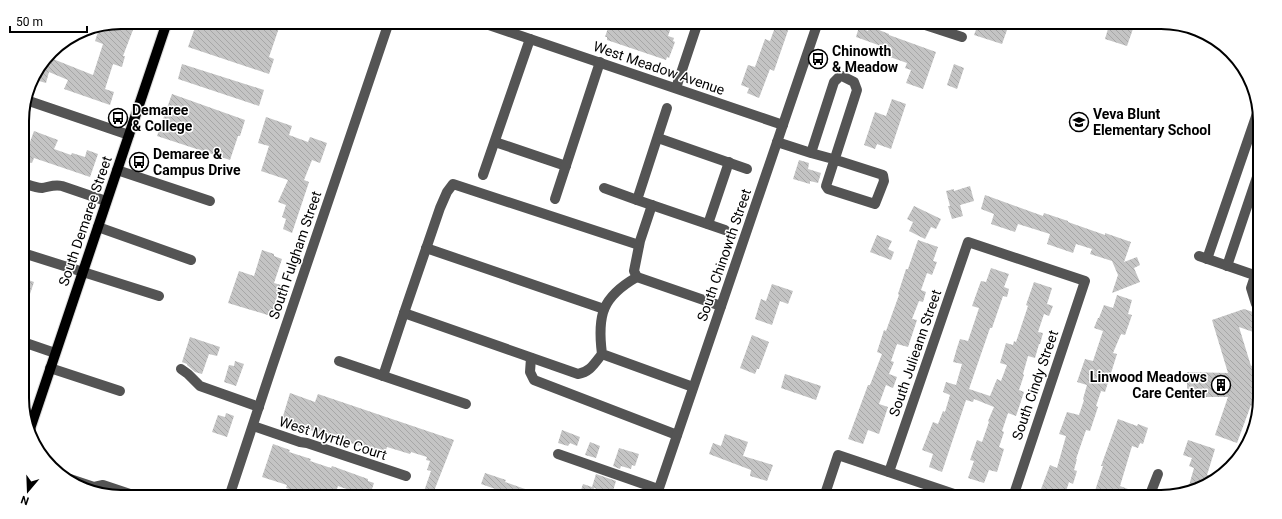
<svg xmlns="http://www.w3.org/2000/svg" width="1282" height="519" viewBox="0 0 1282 519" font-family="Roboto,sans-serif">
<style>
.building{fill:url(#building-back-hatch)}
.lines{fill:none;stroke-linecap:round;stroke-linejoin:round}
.major-casing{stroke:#dbdbdb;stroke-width:12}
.minor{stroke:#545454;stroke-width:10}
.major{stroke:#000;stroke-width:10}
.labels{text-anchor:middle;stroke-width:3;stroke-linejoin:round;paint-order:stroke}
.poi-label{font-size:14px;font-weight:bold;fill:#000;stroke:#fff;text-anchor:start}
.street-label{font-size:14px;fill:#000;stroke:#fff}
.rim{fill:none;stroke:#000;stroke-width:2}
</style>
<defs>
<pattern id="building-back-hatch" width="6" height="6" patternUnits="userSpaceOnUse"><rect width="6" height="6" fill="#c4c4c4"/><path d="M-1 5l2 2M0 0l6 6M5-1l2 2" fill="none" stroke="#a7a7a7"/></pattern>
</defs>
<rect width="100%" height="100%" fill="#fff"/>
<!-- building -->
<g class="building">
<polygon points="121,22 136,22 123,56 125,56 122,67 113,64 105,89 114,92 110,105 64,89 68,80 49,72 46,83 32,79 48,57 93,75 103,44 95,41 100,26"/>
<polygon points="197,22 281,22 269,57 274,59 269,74 188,47"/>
<polygon points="610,22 673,22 668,36 674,38 673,41 675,42 669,58 667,57 666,60 607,40 607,37 605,37"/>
<polygon points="777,22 791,22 774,71 770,69 759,98 747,93 749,88 741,85 748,65 755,67 765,39 770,41"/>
<polygon points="979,22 985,22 1007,30 1002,44 974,35"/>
<polygon points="1110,22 1122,22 1134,26 1127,46 1105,39"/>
<polygon points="869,26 889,34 889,35 936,52 923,89 906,83 911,70 905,68 907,63 890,57 892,50 856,37 859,27 868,31"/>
<polygon points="182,64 264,90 259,106 178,79"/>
<polygon points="954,64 964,68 957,89 947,85"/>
<polygon points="172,94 245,120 240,136 238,136 230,160 157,136"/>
<polygon points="892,99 906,104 891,149 877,144 875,149 864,145 875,112 886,116"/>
<polygon points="266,117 292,126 289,135 308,142 310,137 327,143 320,163 312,160 304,180 309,182 292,233 283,229 286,219 282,217 286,205 278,202 288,180 261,171 269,146 258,143"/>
<polygon points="34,131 58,140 54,149 71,155 72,153 85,157 87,150 98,154 90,177 34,158 32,163 22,160 22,139 30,142"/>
<polygon points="799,160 809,163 808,169 821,173 818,183 810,181 810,184 793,179"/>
<polygon points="970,186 974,201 960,205 963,216 952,219 948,206 950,206 946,191 954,189 954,191"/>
<polygon points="985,195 1043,216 1044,213 1068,221 1068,222 1105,235 1105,233 1131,242 1124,262 1137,257 1140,265 1134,268 1140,282 1112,293 1118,275 1112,261 1090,254 1092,249 1076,244 1073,253 1047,244 1050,234 1018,224 1015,232 991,224 994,214 981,209"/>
<polygon points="914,206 941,219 936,229 931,227 925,239 909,231 913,222 907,219"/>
<polygon points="877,235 892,241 888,249 894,252 891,260 870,252"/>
<polygon points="918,240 938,247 933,261 937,262 932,275 927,273 921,290 926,292 923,302 919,301 912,319 917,320 908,347 897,344 891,361 894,362 889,374 897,377 893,388 886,385 879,404 888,407 879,434 868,430 863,444 848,439 868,385 870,385 882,354 877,352 884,330 886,331 899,295 898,294 906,269 908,269"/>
<polygon points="262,250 274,254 274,256 282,259 274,283 281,285 271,316 228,303 239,271 254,276"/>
<polygon points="991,268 1009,274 1004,287 1009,289 1007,297 1003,296 992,328 990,328 969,389 990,396 997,379 1001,381 1007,365 1000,363 1006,343 1013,345 1014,341 1016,342 1028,306 1026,305 1034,282 1052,288 1047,304 1053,306 1049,316 1044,314 1038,332 1043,333 1040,344 1039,344 1035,358 1028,356 1023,374 1024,375 1019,390 1024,392 1016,416 1008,413 1002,431 1004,432 999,447 1004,449 997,472 989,470 984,483 968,478 974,461 970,460 977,440 982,442 989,422 988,421 994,407 974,399 973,402 966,400 942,472 929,467 933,454 922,450 933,422 938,424 943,411 945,412 950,395 943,392 946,382 956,385 962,364 953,362 957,348 960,339 968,341 979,308 972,306 981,281 986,282"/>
<polygon points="23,278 34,282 25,309 23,309"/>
<polygon points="772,284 793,291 788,304 780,301 772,325 755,319 761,299 766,301"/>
<polygon points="1117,295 1132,300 1128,314 1132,315 1125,335 1121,334 1113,353 1117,354 1105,392 1101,391 1096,406 1098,407 1090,431 1086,430 1076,459 1077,459 1074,470 1077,471 1073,484 1069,482 1064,497 1045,497 1047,491 1041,489 1050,465 1057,468 1066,436 1059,434 1067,412 1079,415 1084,400 1083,399 1087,385 1077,382 1085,359 1093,361 1103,331 1094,328 1098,318 1099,318 1104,305 1113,308"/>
<polygon points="1244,309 1256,313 1256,333 1239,327 1251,366 1256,363 1255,408 1251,405 1237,443 1215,435 1228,397 1187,397 1187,372 1228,373 1212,320"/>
<polygon points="752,335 769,342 759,369 757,369 755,374 740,368"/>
<polygon points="190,337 220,347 217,356 209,354 202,374 195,372 187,365 187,364 182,362"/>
<polygon points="235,361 244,364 236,386 224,382 229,365 234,366"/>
<polygon points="785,374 821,386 816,400 781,388"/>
<polygon points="290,393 315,402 318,394 454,440 434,491 449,496 449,497 422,497 431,471 427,470 430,461 426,460 427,457 411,452 410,454 387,447 385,453 378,450 378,452 341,440 341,438 320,431 319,433 298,426 296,431 280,426"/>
<polygon points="226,413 234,416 227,437 212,432 218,415 225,417"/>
<polygon points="1118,419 1137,426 1138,424 1148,428 1143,444 1140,443 1138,448 1132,446 1120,486 1128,489 1125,497 1093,497 1103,466 1101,466"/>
<polygon points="562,430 580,437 577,446 570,443 568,446 558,443"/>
<polygon points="725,434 748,442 743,456 773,465 767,481 750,476 751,470 709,454 713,443 721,446"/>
<polygon points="1188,440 1215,449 1207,475 1218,478 1188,489 1194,468 1189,466 1192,458 1183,455"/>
<polygon points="590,442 600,446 596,458 585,455"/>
<polygon points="273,444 290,450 289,452 311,459 310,461 331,468 332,466 368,479 368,481 374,483 372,489 393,495 392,497 357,497 358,493 338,486 334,497 314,497 286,488 287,485 262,477"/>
<polygon points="619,448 639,454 635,466 632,465 631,469 621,466 620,469 613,466"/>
<polygon points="485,473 506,480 505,482 525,489 522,497 499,497 501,491 481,484"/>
<polygon points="596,474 616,481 612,494 594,488 591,497 580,493 583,484 592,487"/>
</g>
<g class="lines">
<!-- major casing -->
<g class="major-casing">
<polyline id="major" points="30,429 167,22"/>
</g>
<!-- minor -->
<g class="minor">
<polyline points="480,22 783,125"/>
<polyline points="916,22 962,37"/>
<polyline points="511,32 514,22"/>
<polyline points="676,88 698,22"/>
<polyline points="26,100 129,135"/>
<polyline points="667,108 637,200 725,230"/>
<polyline points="658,138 747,169"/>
<polyline points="495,142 566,166"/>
<polyline points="777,142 811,153 833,159 883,175 884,181 875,204 828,189 826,186 857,90 854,82 842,76 839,77 834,82 811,153"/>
<polyline points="117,170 210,201"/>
<polyline points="483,175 530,39"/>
<path d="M23,183C29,185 36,188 42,188C49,187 54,184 62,186L106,201"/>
<polyline points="604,188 637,200"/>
<polyline points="555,199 600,62"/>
<polyline points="652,205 640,241 634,271 637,277 721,306"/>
<polyline points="708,224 729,162"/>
<polyline points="98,227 191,260"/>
<polyline points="426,248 604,309"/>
<polyline points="23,253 159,296"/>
<polyline points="1199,256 1257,276"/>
<polyline points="1207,259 1259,108"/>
<polyline points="1227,266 1258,174"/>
<polyline points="1255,276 1251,288 1256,304"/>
<path d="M637,277C602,297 597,315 602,354L693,387"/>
<path d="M404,313L578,374C590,372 594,364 602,354"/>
<polyline points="23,342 55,353"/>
<polyline points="531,358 530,372 534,380 677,435"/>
<polyline points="339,361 466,404"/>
<polyline points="50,368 120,391"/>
<polyline points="181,369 188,374 200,386 259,407"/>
<polyline points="383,376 404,313 440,208 447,192 453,184 639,245"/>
<polyline points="253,426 300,442 307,443 406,476"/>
<polyline points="558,454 658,489"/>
<polyline points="889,472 968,242 1085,281 1013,497"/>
<polyline points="70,479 94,487 103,485 139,497"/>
<polyline points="229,497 272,367 389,22"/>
<polyline points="656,497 818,22"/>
<polyline points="824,497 838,455 963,497"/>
<polyline points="1149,497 1158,474"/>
</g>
<!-- major -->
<use href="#major" class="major"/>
</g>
<!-- icons -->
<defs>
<g id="bus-ring" transform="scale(1)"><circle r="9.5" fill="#fff" stroke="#000" stroke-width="1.5"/><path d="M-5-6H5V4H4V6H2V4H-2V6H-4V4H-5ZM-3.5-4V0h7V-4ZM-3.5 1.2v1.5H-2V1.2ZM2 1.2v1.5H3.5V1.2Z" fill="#000"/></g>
<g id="school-ring" transform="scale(1)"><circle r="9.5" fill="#fff" stroke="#000" stroke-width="1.5"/><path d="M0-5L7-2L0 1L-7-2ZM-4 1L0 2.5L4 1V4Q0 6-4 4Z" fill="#000"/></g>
<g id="building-ring" transform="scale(1)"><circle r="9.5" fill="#fff" stroke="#000" stroke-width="1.5"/><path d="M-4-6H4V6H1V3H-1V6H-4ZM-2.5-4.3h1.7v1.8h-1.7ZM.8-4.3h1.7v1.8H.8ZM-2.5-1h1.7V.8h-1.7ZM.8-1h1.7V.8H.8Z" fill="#000"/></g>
</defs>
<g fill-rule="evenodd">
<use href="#bus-ring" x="818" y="59"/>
<use href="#bus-ring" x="118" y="118"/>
<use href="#school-ring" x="1079" y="122"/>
<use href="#bus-ring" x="139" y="162"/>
<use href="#building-ring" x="1221" y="385"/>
</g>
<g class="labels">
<!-- poi labels -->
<g class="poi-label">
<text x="832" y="56">Chinowth<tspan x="832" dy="16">&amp; Meadow</tspan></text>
<text x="132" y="115">Demaree<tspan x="132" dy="16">&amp; College</tspan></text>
<text x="1093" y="119">Veva Blunt<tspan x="1093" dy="16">Elementary School</tspan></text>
<text x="153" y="159">Demaree &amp;<tspan x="153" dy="16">Campus Drive</tspan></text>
<text x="1207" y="382" text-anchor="end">Linwood Meadows<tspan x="1207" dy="16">Care Center</tspan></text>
</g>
<!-- street labels -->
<g class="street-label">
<text transform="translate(659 68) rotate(19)" y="5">West Meadow Avenue</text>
<text transform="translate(85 221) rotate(-71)" y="5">South Demaree Street</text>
<text transform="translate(295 255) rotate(-71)" y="5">South Fulgham Street</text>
<text transform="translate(724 255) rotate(-71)" y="5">South Chinowth Street</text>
<text transform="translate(915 353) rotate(-71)" y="5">South Julieann Street</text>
<text transform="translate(1035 385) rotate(-71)" y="5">South Cindy Street</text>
<text transform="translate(333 438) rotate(18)" y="5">West Myrtle Court</text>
</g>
</g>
<!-- crop -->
<path d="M0 0H1282V519H0ZM121 29H1161A92 92 0 0 1 1253 121V398A92 92 0 0 1 1161 490H121A92 92 0 0 1 29 398V121A92 92 0 0 1 121 29Z" fill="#fff" fill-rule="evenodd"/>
<path class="rim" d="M121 29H1161A92 92 0 0 1 1253 121V398A92 92 0 0 1 1161 490H121A92 92 0 0 1 29 398V121A92 92 0 0 1 121 29Z"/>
<!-- north arrow -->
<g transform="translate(28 491) rotate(199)" stroke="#ffffff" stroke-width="3" paint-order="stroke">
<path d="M0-3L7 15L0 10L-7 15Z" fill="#000000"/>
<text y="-6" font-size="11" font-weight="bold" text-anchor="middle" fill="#000000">N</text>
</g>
<!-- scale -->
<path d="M10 26v6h77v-6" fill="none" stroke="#000000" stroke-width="2"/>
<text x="16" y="26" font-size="12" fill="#000000" stroke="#ffffff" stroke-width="3" paint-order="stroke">50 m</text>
</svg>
